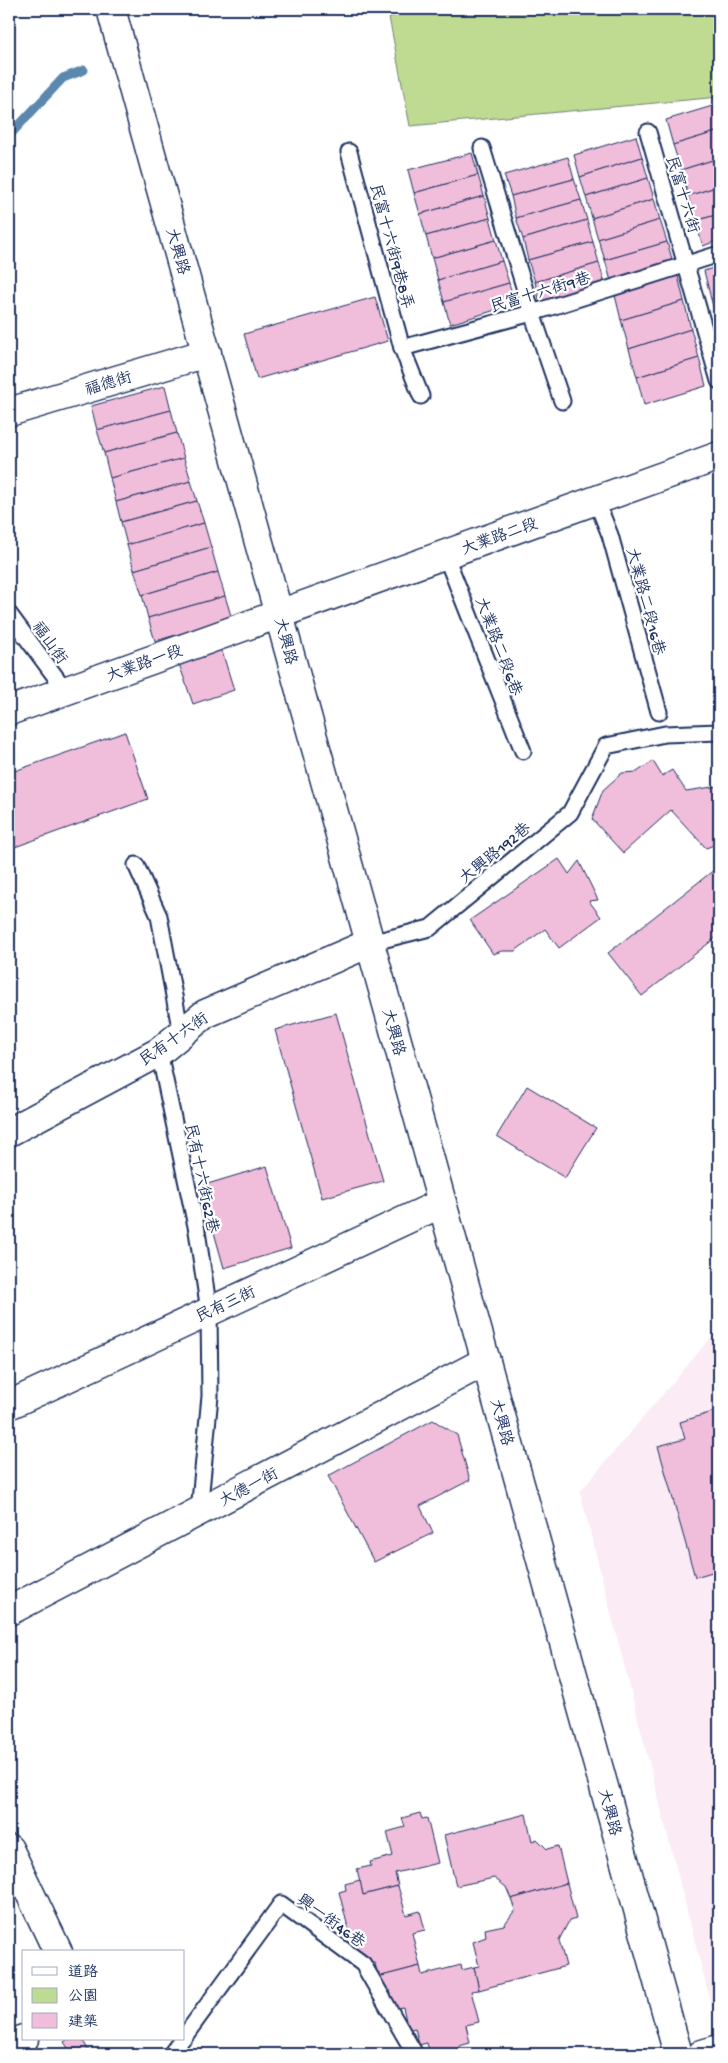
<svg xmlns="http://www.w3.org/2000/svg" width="728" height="2063" viewBox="0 0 728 2063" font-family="'Gochi Hand','LXGW WenKai TC',sans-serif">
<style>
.built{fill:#faebf4}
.green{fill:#bfda91;stroke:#6d8478}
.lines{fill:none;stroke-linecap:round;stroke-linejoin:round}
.stream{stroke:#5a88ae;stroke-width:9}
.building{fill:#f0bddb;stroke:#1b2f5e}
.lane-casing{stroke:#1b2f5e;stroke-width:19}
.street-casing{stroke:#1b2f5e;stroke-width:31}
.lane{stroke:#fff;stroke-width:15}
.street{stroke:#fff;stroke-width:28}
.labels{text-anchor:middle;stroke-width:4.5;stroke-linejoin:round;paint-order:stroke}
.street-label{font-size:16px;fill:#1b2f5e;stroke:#fff}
</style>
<rect width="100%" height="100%" fill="#fff"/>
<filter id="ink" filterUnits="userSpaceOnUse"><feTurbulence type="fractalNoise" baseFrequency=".02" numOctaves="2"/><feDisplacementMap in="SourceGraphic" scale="10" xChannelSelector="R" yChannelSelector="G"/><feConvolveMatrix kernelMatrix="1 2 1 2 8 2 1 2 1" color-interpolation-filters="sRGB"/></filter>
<g filter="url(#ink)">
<!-- built -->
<polygon class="built" points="719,1328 719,2023 716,2024 580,1492"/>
<!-- green -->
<polygon class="green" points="421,9 719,9 719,97 410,126 389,17"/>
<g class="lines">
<!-- stream -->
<polyline class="stream" points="9,136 63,78 84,70"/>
</g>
<!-- building -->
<g class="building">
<polygon points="719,104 719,131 673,145 666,120"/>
<polygon points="719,131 719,158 681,170 673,145"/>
<polygon points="636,136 642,157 580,177 574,155"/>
<polygon points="472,153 478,175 414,193 408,170"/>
<polygon points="568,157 574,179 511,196 504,175"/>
<polygon points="642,157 648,178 586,197 580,177"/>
<polygon points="719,158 719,186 688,196 681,170"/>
<polygon points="478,175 484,196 420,214 414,193"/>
<polygon points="648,178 654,199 592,218 586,197"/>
<polygon points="574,179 581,200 516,218 511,196"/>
<polygon points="719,186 719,214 695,221 688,196"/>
<polygon points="484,196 490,218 426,236 420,214"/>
<polygon points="654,199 660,220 598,239 592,218"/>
<polygon points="581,200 587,220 523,239 516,218"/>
<polygon points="719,214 719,240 703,246 695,221"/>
<polygon points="490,218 496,240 432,258 426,236"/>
<polygon points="587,220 593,242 528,260 523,239"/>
<polygon points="660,220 667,242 605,260 598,239"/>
<polygon points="496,240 502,261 438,280 432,258"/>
<polygon points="593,242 599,263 535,282 528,260"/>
<polygon points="667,242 673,262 611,281 605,260"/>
<polygon points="502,261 509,283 444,302 438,280"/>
<polygon points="599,263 605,284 540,303 535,282"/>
<polygon points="719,266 719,297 711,299 704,271"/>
<polygon points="677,272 684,301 621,320 614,291"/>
<polygon points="509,283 515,304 450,324 444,302"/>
<polygon points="375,297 388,341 257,379 244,334"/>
<polygon points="719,297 719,328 711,299"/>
<polygon points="684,301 691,329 629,349 621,320"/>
<polygon points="691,329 699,358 637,377 629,349"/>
<polygon points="699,358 706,386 644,405 637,377"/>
<polygon points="165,386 171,410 97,430 91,406"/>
<polygon points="171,410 177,433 104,453 97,430"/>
<polygon points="177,433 184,458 110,478 104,453"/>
<polygon points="184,458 191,481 116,502 110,478"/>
<polygon points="191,481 197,501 121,522 116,502"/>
<polygon points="197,501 204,523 127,545 121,522"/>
<polygon points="204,523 211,547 134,570 127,545"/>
<polygon points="211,547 218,572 142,595 134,570"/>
<polygon points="218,572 225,596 148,618 142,595"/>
<polygon points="225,596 232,619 155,641 148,618"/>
<polygon points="221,648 234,690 193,704 178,661"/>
<polygon points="125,732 148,799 15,847 9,830 9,773"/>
<polygon points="653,761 662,776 672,770 686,791 719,786 719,849 714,845 706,848 671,810 623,853 592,819 603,790 622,773 637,772"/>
<polygon points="559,859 569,874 579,861 598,900 589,901 601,917 559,948 545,929 515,951 502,951 493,954 470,920"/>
<polygon points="719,866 719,935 642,996 608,953"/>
<polygon points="336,1013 383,1181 322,1198 275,1030"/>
<polygon points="527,1086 596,1128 565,1178 497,1136"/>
<polygon points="267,1166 291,1248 224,1268 201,1186"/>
<polygon points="719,1410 719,1570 695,1577 658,1446 685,1439 680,1422"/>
<polygon points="433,1420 457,1435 470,1480 420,1506 433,1533 374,1562 328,1476"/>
<polygon points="420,1813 422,1819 427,1818 438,1863 395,1873 398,1886 363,1895 357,1869 371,1866 370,1862 393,1856 387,1832 405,1827 402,1818"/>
<polygon points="526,1814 532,1841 537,1839 547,1849 558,1846 567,1883 511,1899 506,1887 494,1878 456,1886 444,1835"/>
<polygon points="360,1880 363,1895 398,1886 406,1915 420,1911 425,1930 412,1933 420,1966 378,1977 375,1963 358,1967 339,1892 346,1890 345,1884"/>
<polygon points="567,1883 576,1919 569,1921 559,1940 566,1966 479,1990 474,1967 479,1966 473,1942 486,1937 485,1929 504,1925 515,1910 511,1899"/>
<polygon points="461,1965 462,1970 474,1967 479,1990 471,1991 479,2022 466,2025 470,2043 459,2046 461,2054 430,2054 427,2043 419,2045 415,2028 408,2030 403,2007 394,2009 390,1990 382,1992 378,1977 420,1966 422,1975"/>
<polygon points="68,2039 82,2039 89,2051 85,2054 72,2054 64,2042"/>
</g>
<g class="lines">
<!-- lane casing -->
<g class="lane-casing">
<g id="lane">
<polyline points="648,132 719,381"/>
<polyline points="482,148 532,313 562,401"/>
<polyline points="349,152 402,348 421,396"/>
<polyline points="402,348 532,313 719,254"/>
<polyline points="596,500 610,535 659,712"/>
<polyline points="445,554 523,751"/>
<polyline points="9,614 66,691"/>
<polyline points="136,865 159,916 181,1033"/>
<polyline points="370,943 430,928 570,813 606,746 665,734 719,732"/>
<polyline points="159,1052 197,1231 209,1311 210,1396 199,1512"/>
<polyline points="184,2037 281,1904 363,1964 415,2054"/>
<polyline points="171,2054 182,2039"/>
</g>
</g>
<!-- street casing -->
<g class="street-casing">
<g id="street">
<polyline points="111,9 678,2054"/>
<polyline points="9,412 207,353"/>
<polyline points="9,711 719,456"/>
<polyline points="9,1132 159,1052 205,1014 370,943"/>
<polyline points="9,1405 442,1203"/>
<polyline points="9,1611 486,1361"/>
<polyline points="9,1849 58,1952"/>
<polyline points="12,2054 24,2039"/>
<polyline points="702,2054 719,2049"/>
</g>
</g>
<!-- lane -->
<use href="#lane" class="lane"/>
<!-- street -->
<use href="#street" class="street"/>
</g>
</g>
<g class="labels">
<!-- street labels -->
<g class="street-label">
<text transform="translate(684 194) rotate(73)" y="6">民富十六街</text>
<text transform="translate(393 246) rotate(75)" y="6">民富十六街9巷8弄</text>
<text transform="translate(179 251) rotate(74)" y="6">大興路</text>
<text transform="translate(540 291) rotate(-17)" y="6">民富十六街9巷</text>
<text transform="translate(108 382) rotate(-17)" y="6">福德街</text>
<text transform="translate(499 535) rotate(-20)" y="6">大業路二段</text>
<text transform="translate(647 601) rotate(75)" y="6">大業路二段16巷</text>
<text transform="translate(287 641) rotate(75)" y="6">大興路</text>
<text transform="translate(51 642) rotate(54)" y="6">福山街</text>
<text transform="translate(500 646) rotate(69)" y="6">大業路二段6巷</text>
<text transform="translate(144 662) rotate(-20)" y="6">大業路一段</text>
<text transform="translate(494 852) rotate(-39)" y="6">大興路192巷</text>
<text transform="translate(395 1032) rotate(75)" y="6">大興路</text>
<text transform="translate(173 1038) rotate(-35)" y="6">民有十六街</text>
<text transform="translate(203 1178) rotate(78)" y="6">民有十六街62巷</text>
<text transform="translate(225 1303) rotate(-25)" y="6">民有三街</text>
<text transform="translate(503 1422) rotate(75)" y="6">大興路</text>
<text transform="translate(248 1486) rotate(-28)" y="6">大德一街</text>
<text transform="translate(611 1812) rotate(75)" y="6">大興路</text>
<text transform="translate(332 1920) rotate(36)" y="6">興一街46巷</text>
</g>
</g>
<!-- margin -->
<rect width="728" height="2063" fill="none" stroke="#fff" stroke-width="30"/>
<rect x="15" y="15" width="698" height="2033" fill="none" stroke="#1b2f5e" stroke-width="2" filter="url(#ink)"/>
<!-- legend -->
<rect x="22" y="1950" width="162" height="90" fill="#ffffff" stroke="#a4acbf"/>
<rect x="32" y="1967" width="25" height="8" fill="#ffffff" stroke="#a4acbf"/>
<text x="68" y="1976" font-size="15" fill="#1b2f5e">道路</text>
<rect x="32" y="1988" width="25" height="15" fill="#bfda91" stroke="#a4acbf"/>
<text x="68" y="2000" font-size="15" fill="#1b2f5e">公園</text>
<rect x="32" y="2013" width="25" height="15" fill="#f0bddb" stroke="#a4acbf"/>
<text x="68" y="2026" font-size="15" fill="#1b2f5e">建築</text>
</svg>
